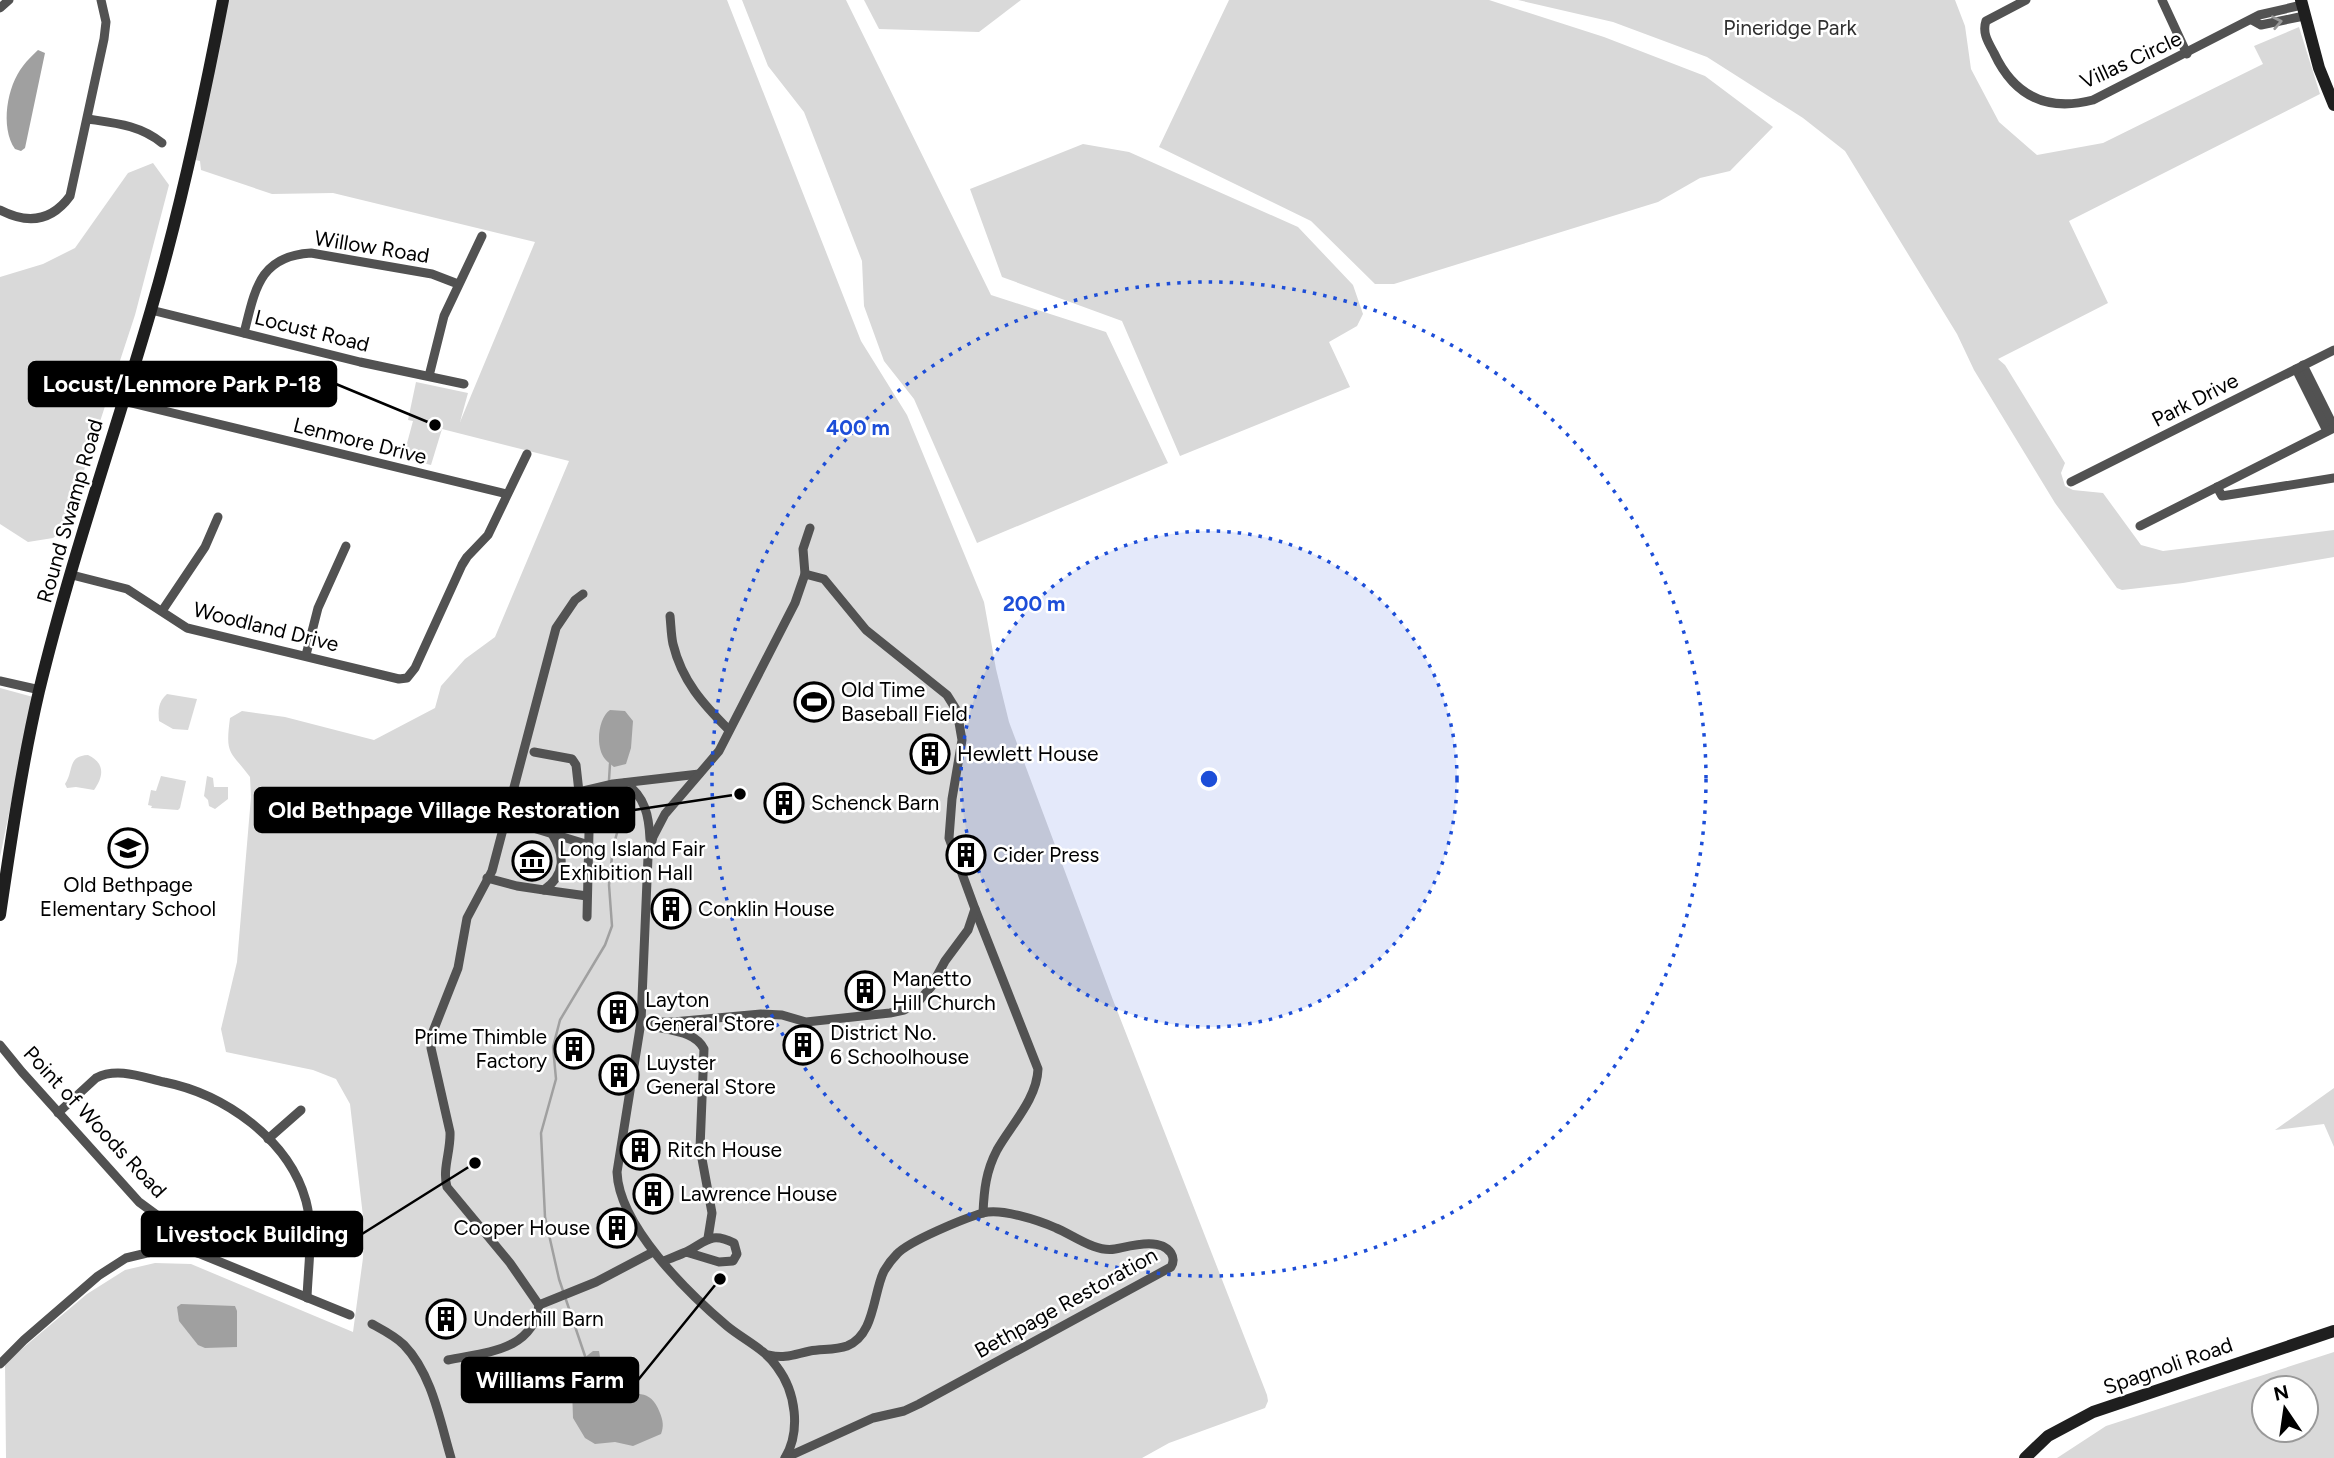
<svg xmlns="http://www.w3.org/2000/svg" width="2334" height="1458" viewBox="0 0 2334 1458" font-family="Figtree,sans-serif">
<style>
.green{fill:#d9d9d9;fill-rule:evenodd}
.water{fill:#a0a0a0}
.lines{fill:none;stroke-linecap:round;stroke-linejoin:round}
.stream{stroke:#a0a0a0;stroke-width:2.5}
.minor{stroke:#525252;stroke-width:9}
.secondary{stroke:#1f1f1f;stroke-width:12}
.oneway{stroke:#979797}
.ring{fill:none;stroke:#1d4ed8;stroke-width:3.5;stroke-dasharray:3.5 7}
.labels{text-anchor:middle;stroke-width:5;stroke-linejoin:round;paint-order:stroke}
.park-label{font-size:21px;fill:#303030;stroke:#fff}
.street-label{font-size:21px;fill:#000;stroke:#fff}
.poi-label{font-size:21px;fill:#000;stroke:#fff;text-anchor:start}
.centre{fill:#1d4ed8;stroke:#fff;stroke-width:3.5}
.ring-label{font-size:21px;text-anchor:middle;font-weight:bold;fill:#1d4ed8;stroke:#fff;stroke-width:5;stroke-linejoin:round;paint-order:stroke}
.leader{fill:none;stroke:#000;stroke-width:2.5}
.callout-dot{fill:#000;stroke:#fff;stroke-width:2.5}
.callout{fill:#000;stroke:#000;stroke-width:2.5}
.callout-label{font-size:23px;text-anchor:middle;font-weight:bold;fill:#fff}
</style>
<rect width="100%" height="100%" fill="#fff"/>
<!-- green -->
<g class="green">
<path d="M223,0H727L861,341L907,415L984,602L996,669L1009,722L1113,1000L1267,1395L1268,1401L1265,1408L1169,1443L1142,1458H6L5,1363L87,1294L125,1270L155,1263L191,1264L353,1332L363,1258L364,1225L350,1104L336,1079L313,1070L226,1052L221,1029L237,962L251,797L250,777C230,750 225,756 230,718L242,711L285,717L374,740L435,708L441,686L465,659L495,637L569,461L442,429L431,465L403,458L413,421L408,420L416,382L468,393L460,422L535,242L333,193L272,194L201,170L200,161L191,159Z"/>
<polygon points="742,0 846,0 991,295 1106,332 1168,463 977,543 914,399 884,361 864,306 862,261 804,112 768,66"/>
<polygon points="864,0 1021,0 979,32 879,29"/>
<polygon points="1229,0 1489,0 1604,37 1705,76 1773,127 1730,171 1700,178 1658,202 1394,284 1375,284 1311,221 1159,147"/>
<polygon points="1518,0 1955,0 1965,26 1971,69 1999,122 2037,155 2103,143 2263,64 2254,46 2299,27 2320,94 2069,221 2108,303 1998,359 2005,365 2065,463 2061,473 2065,486 2073,490 2103,493 2141,545 2163,551 2334,530 2334,557 2183,583 2122,590 2117,588 2055,503 1974,370 1957,334 1845,151 1803,118 1707,57 1613,22"/>
<polygon points="1083,144 1129,152 1298,227 1353,285 1363,314 1357,326 1329,342 1350,387 1180,456 1122,321 1002,277 970,189"/>
<polygon points="153,163 169,185 135,315 65,528 53,538 28,542 0,524 0,277 43,264 75,248 128,173"/>
<polygon points="0,688 33,697 0,857"/>
<path d="M167,694L197,699L188,730L173,729L159,721C158,710 158,702 167,694Z"/>
<path d="M88,755C105,763 104,776 94,790L76,787L67,788L65,784C74,771 67,756 88,755Z"/>
<polygon points="161,776 186,781 180,808 178,810 151,808 152,806 148,805 151,790 156,791"/>
<polygon points="207,776 213,778 214,787 228,787 228,799 215,809 209,806 208,800 204,796"/>
<polygon points="2334,1088 2334,1147 2324,1124 2275,1130"/>
<path d="M2334,1352V1458H2057L2106,1426ZM2264,1388H2306V1430H2264Z"/>
</g>
<!-- water -->
<g class="water">
<path d="M38,50L45,53L25,148L21,151L15,149C0,127 7,86 23,66C27,60 33,55 38,50Z"/>
<path d="M610,710L625,711L633,721L631,748L626,764L614,767C611,764 607,762 605,759C595,747 598,718 610,710Z"/>
<polygon points="181,1304 235,1306 237,1311 237,1347 205,1348 198,1345 179,1321 177,1307"/>
<path d="M593,1351H599C603,1372 598,1373 614,1391C635,1397 650,1386 660,1413C663,1421 664,1426 661,1434L633,1446L615,1442L595,1444L585,1438L573,1418L572,1389L579,1362Z"/>
</g>
<g class="lines">
<!-- stream -->
<polyline class="stream" points="585,1356 559,1279 545,1217 541,1133 556,1079 553,1047 560,1020 605,945 612,926 609,885 613,847 619,826 619,815 609,780 610,764"/>
<!-- minor -->
<g class="minor">
<path d="M2026,0L1986,21C1982,33 1988,42 1994,53C2014,96 2047,112 2093,100L2259,15L2302,5"/>
<polyline points="2162,0 2187,54"/>
<polyline points="0,8 9,0"/>
<polyline points="2252,20 2261,25 2304,16"/>
<path d="M88,119C115,123 140,125 162,143"/>
<path d="M0,210C27,224 51,222 70,196L104,39L106,22L101,0"/>
<polyline points="151,310 360,362 464,384"/>
<path d="M244,333C255,290 259,256 311,253L432,274L458,284"/>
<polyline points="2303,365 2334,427"/>
<polyline points="2296,369 2327,431"/>
<polyline points="429,376 444,316 482,236"/>
<polyline points="123,401 507,494"/>
<polyline points="2071,482 2334,350"/>
<polyline points="2217,487 2222,496 2334,478"/>
<polyline points="2140,526 2334,428"/>
<polyline points="72,575 127,589 187,628 399,679 407,678 415,668 462,565 467,557 488,535 527,454"/>
<polyline points="162,611 205,547 218,517"/>
<path d="M670,616C671,625 671,635 673,644C682,681 703,704 729,730"/>
<polyline points="306,655 318,608 346,546"/>
<polyline points="0,681 40,690"/>
<polyline points="534,752 572,759 576,765 579,792 589,832 587,917"/>
<path d="M625,783C645,796 649,816 650,839"/>
<polyline points="505,820 549,806 579,792 613,784 699,774"/>
<polyline points="507,820 589,845"/>
<path d="M487,878L517,886L544,890C566,874 565,855 552,834"/>
<polyline points="544,890 587,896"/>
<path d="M975,909L1038,1069C1037,1099 1011,1125 997,1150C986,1171 984,1190 983,1213"/>
<polyline points="641,1022 673,1022 761,1014 782,1015 806,1022 890,1013 904,1010 917,1003 931,987 945,961 968,930 975,909 949,838 952,799 962,740 957,711 947,695 866,630 824,579 805,574"/>
<path d="M652,1026C670,1031 695,1031 704,1049L700,1148L712,1213L708,1238"/>
<polyline points="0,1045 22,1072 139,1202 173,1227 198,1253 350,1315"/>
<path d="M58,1113L96,1078C117,1067 142,1077 164,1082C224,1094 289,1139 306,1201C314,1231 308,1267 307,1298"/>
<polyline points="268,1139 301,1110"/>
<path d="M664,1261C671,1258 679,1255 686,1252C706,1242 710,1231 734,1243L737,1254L733,1261L719,1262L686,1252"/>
<path d="M539,1305L510,1263L447,1187C442,1169 451,1151 450,1132L431,1048L432,1034L458,968L467,918L492,871L556,628L575,600L583,594"/>
<path d="M372,1324C383,1330 395,1336 404,1345C432,1374 440,1421 451,1458"/>
<path d="M769,1355C785,1359 795,1354 810,1351C822,1349 836,1350 847,1346C875,1335 873,1293 884,1271C887,1266 892,1259 897,1254C909,1241 965,1218 983,1213C1001,1208 1038,1220 1056,1228C1073,1235 1096,1253 1115,1249C1131,1246 1160,1237 1171,1253C1174,1258 1174,1262 1171,1267L919,1404L904,1411L873,1418L785,1458"/>
<path d="M448,1360C486,1352 533,1351 539,1305L596,1282L653,1252"/>
<polyline points="0,1364 24,1340 98,1276 126,1258 168,1248 198,1253"/>
<path d="M785,1458C801,1431 796,1392 777,1367C765,1349 744,1340 727,1326C688,1293 619,1226 617,1172L641,1022L648,857L653,837L665,814L719,751L795,603L805,574L803,549L810,528"/>
</g>
<!-- secondary -->
<g class="secondary">
<polyline points="2301,0 2319,68 2334,105"/>
<path d="M0,915C11,840 22,764 39,691C70,562 114,437 151,310C181,208 203,104 223,0"/>
<polyline points="2025,1458 2048,1436 2093,1412 2334,1331"/>
</g>
</g>
<!-- one-way arrows -->
<defs><path id="oneway-chevron" d="M-2-3.5L2.5 0L-2 3.5" fill="none" stroke-width="1.6" stroke-linecap="round" stroke-linejoin="round" transform="scale(1.75)"/></defs>
<use class="oneway" href="#oneway-chevron" transform="translate(2277 22) rotate(-11)"/>
<!-- distance rings -->
<circle cx="1209" cy="779" r="248" fill="#1d4ed8" fill-opacity=".12"/>
<g class="ring">
<circle cx="1209" cy="779" r="248"/>
<circle cx="1209" cy="779" r="497"/>
</g>
<!-- icons -->
<defs>
<g id="stadium-ring" transform="scale(2.0125)"><circle r="9.5" fill="#fff" stroke="#000" stroke-width="1.5"/><path d="M0-5a6.5 5 0 1 0 0 10a6.5 5 0 1 0 0-10ZM-3.5-1.8h7v3.6h-7Z" fill="#000"/></g>
<g id="building-ring" transform="scale(2.0125)"><circle r="9.5" fill="#fff" stroke="#000" stroke-width="1.5"/><path d="M-4-6H4V6H1V3H-1V6H-4ZM-2.5-4.3h1.7v1.8h-1.7ZM.8-4.3h1.7v1.8H.8ZM-2.5-1h1.7V.8h-1.7ZM.8-1h1.7V.8H.8Z" fill="#000"/></g>
<g id="school-ring" transform="scale(2.0125)"><circle r="9.5" fill="#fff" stroke="#000" stroke-width="1.5"/><path d="M0-5L7-2L0 1L-7-2ZM-4 1L0 2.5L4 1V4Q0 6-4 4Z" fill="#000"/></g>
<g id="museum-ring" transform="scale(2.0125)"><circle r="9.5" fill="#fff" stroke="#000" stroke-width="1.5"/><path d="M0-6L6-3V-2H-6V-3ZM-5-1h2V3h-2ZM-1-1h2V3h-2ZM3-1h2V3H3ZM-6 4H6V6H-6Z" fill="#000"/></g>
</defs>
<g fill-rule="evenodd">
<use href="#stadium-ring" x="814" y="702"/>
<use href="#building-ring" x="930" y="754"/>
<use href="#building-ring" x="784" y="803"/>
<use href="#school-ring" x="128" y="848"/>
<use href="#building-ring" x="966" y="855"/>
<use href="#museum-ring" x="532" y="861"/>
<use href="#building-ring" x="671" y="909"/>
<use href="#building-ring" x="865" y="991"/>
<use href="#building-ring" x="618" y="1012"/>
<use href="#building-ring" x="803" y="1045"/>
<use href="#building-ring" x="574" y="1049"/>
<use href="#building-ring" x="619" y="1075"/>
<use href="#building-ring" x="640" y="1150"/>
<use href="#building-ring" x="653" y="1194"/>
<use href="#building-ring" x="617" y="1228"/>
<use href="#building-ring" x="446" y="1319"/>
</g>
<g class="labels">
<!-- park labels -->
<g class="park-label">
<text x="1790" y="35">Pineridge Park</text>
</g>
<!-- street labels -->
<g class="street-label">
<text transform="translate(2131 60) rotate(-25)" y="7">Villas Circle</text>
<text transform="translate(372 247) rotate(9)" y="7">Willow Road</text>
<text transform="translate(312 331) rotate(14)" y="7">Locust Road</text>
<text transform="translate(2195 400) rotate(-27)" y="7">Park Drive</text>
<text transform="translate(360 441) rotate(14)" y="7">Lenmore Drive</text>
<text transform="translate(70 511) rotate(-74)" y="7">Round Swamp Road</text>
<text transform="translate(266 627) rotate(14)" y="7">Woodland Drive</text>
<text transform="translate(95 1122) rotate(47)" y="7">Point of Woods Road</text>
<text transform="translate(1066 1303) rotate(-29)" y="7">Bethpage Restoration</text>
<text transform="translate(2168 1366) rotate(-19)" y="7">Spagnoli Road</text>
</g>
<!-- poi labels -->
<g class="poi-label">
<text x="841" y="697">Old Time<tspan x="841" dy="24">Baseball Field</tspan></text>
<text x="957" y="761">Hewlett House</text>
<text x="811" y="810">Schenck Barn</text>
<text x="559" y="856">Long Island Fair<tspan x="559" dy="24">Exhibition Hall</tspan></text>
<text x="993" y="862">Cider Press</text>
<text x="128" y="892" text-anchor="middle">Old Bethpage<tspan x="128" dy="24">Elementary School</tspan></text>
<text x="698" y="916">Conklin House</text>
<text x="892" y="986">Manetto<tspan x="892" dy="24">Hill Church</tspan></text>
<text x="645" y="1007">Layton<tspan x="645" dy="24">General Store</tspan></text>
<text x="830" y="1040">District No.<tspan x="830" dy="24">6 Schoolhouse</tspan></text>
<text x="547" y="1044" text-anchor="end">Prime Thimble<tspan x="547" dy="24">Factory</tspan></text>
<text x="646" y="1070">Luyster<tspan x="646" dy="24">General Store</tspan></text>
<text x="667" y="1157">Ritch House</text>
<text x="680" y="1201">Lawrence House</text>
<text x="590" y="1235" text-anchor="end">Cooper House</text>
<text x="473" y="1326">Underhill Barn</text>
</g>
</g>
<circle cx="1209" cy="779" r="10" class="centre"/>
<g class="ring-label">
<text x="858" y="435">400 m</text>
<text x="1034" y="611">200 m</text>
</g>
<!-- callouts -->
<path class="leader" d="M435 425L336 384M740 794L634 810M475 1163L362 1234M720 1279L638 1380"/>
<g class="callout-dot">
<circle cx="435" cy="425" r="7"/>
<circle cx="740" cy="794" r="7"/>
<circle cx="475" cy="1163" r="7"/>
<circle cx="720" cy="1279" r="7"/>
</g>
<g class="callout">
<rect x="29" y="362" width="307" height="44" rx="7"/>
<rect x="255" y="788" width="379" height="44" rx="7"/>
<rect x="142" y="1212" width="220" height="44" rx="7"/>
<rect x="462" y="1358" width="176" height="44" rx="7"/>
</g>
<g class="callout-label">
<text x="182" y="392">Locust/Lenmore Park P-18</text>
<text x="444" y="818">Old Bethpage Village Restoration</text>
<text x="252" y="1242">Livestock Building</text>
<text x="550" y="1388">Williams Farm</text>
</g>
<!-- north arrow -->
<g transform="translate(2285 1409) rotate(347)"><circle r="33" fill="#ffffff" stroke="#999999" stroke-width="2"/>
<path d="M0-5L12 26L0 18L-12 26Z" fill="#000000"/>
<text y="-10" font-size="19" font-weight="bold" text-anchor="middle" fill="#000000">N</text>
</g>
</svg>
